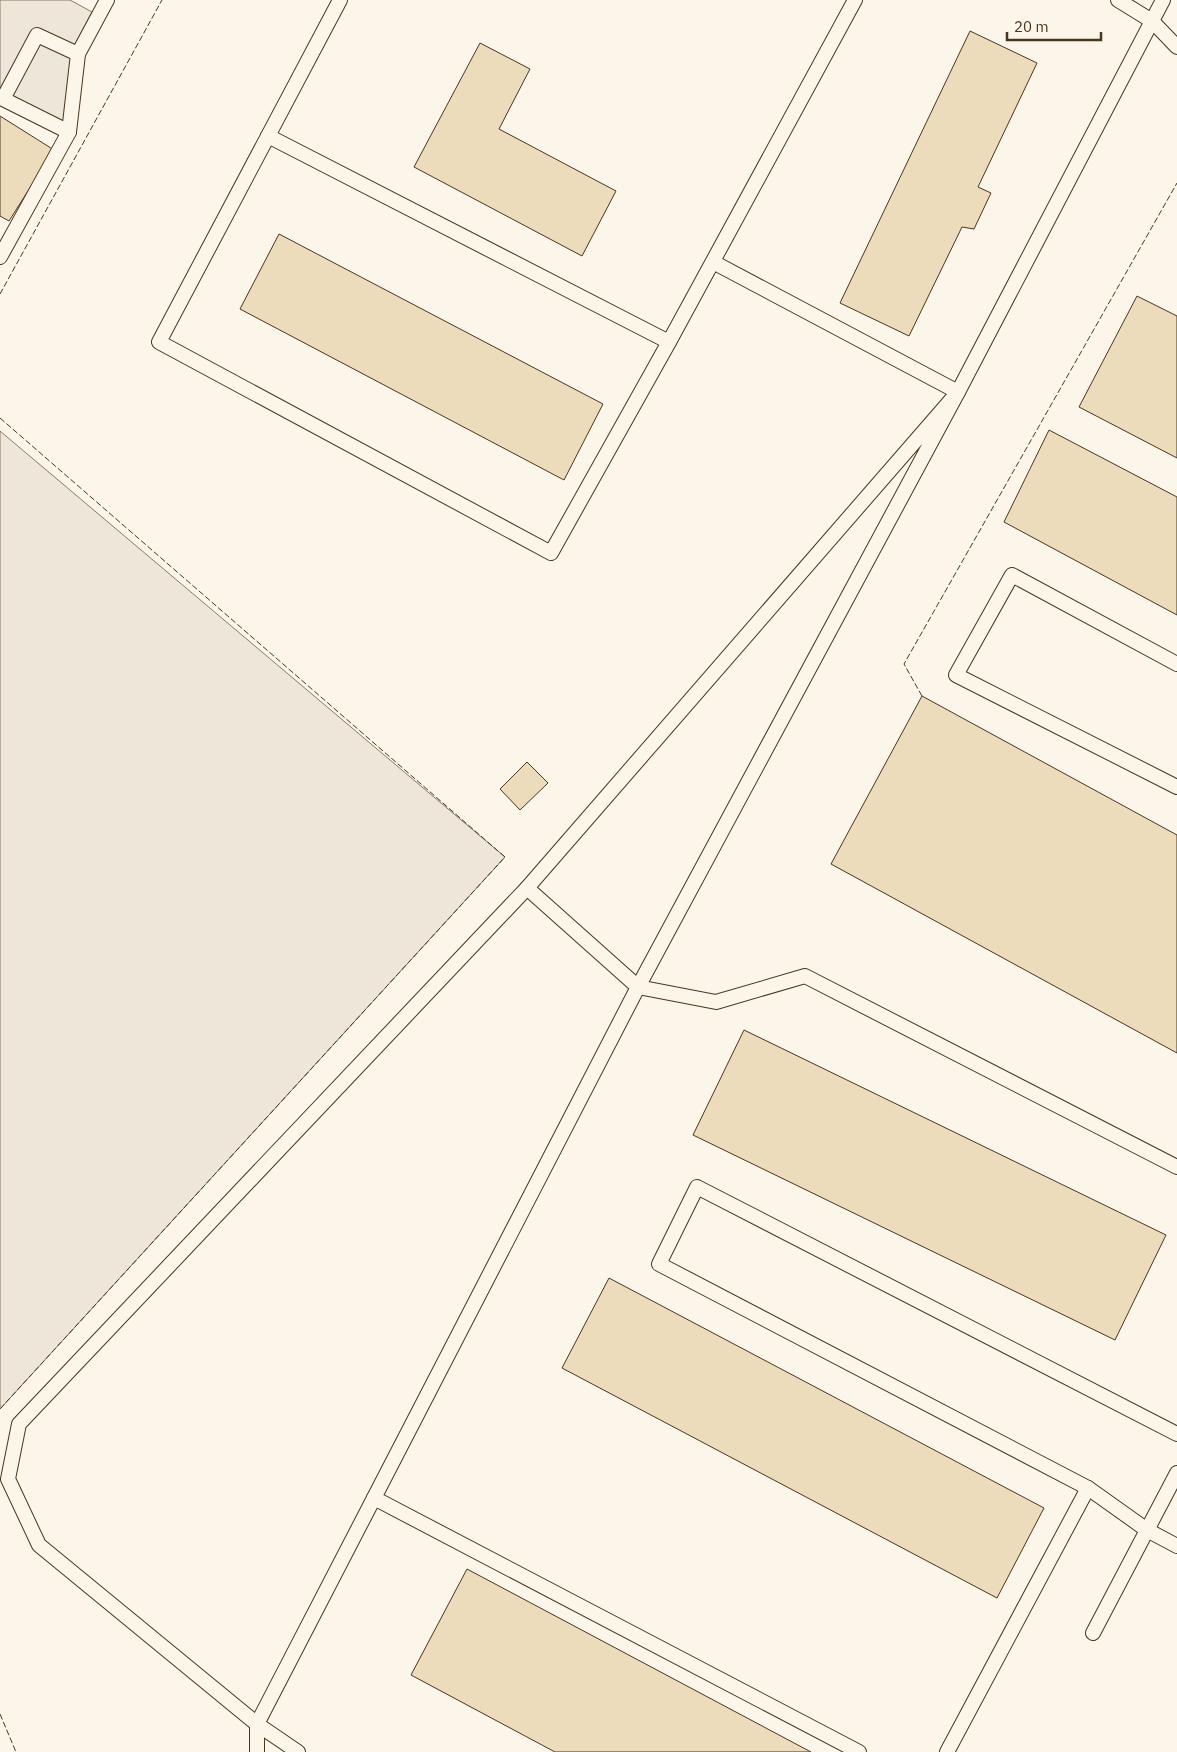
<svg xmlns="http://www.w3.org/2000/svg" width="1177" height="1752" viewBox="0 0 1177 1752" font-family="'IBM Plex Sans',sans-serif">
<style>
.green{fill:#ede6d9;stroke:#887966}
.parking{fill:#ede7d9;stroke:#887966}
.building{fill:#ecdcbc;stroke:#4a3520}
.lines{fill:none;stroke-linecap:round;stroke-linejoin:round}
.lane-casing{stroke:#4a3520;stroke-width:16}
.lane{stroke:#fbf6e9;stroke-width:14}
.fence{stroke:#4a3520;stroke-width:1;stroke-dasharray:6 2.5;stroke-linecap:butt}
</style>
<rect width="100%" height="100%" fill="#fbf6e9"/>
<!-- green -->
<g class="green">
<polygon points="0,0 70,0 92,12 74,46 36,28 0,95"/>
<polygon points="0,431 505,857 0,1409"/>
</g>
<!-- parking -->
<polygon class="parking" points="37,35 78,54 69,132 3,99"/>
<!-- building -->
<g class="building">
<polygon points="970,31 1037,63 978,187 991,193 974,229 962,227 909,336 840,303"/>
<polygon points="480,43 530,69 499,129 616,191 582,256 414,167"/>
<polygon points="0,116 54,150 9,221 0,216"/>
<polygon points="279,234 603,404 564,480 240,309"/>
<polygon points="1137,296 1177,316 1177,458 1079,407"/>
<polygon points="1049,430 1177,497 1177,615 1004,522"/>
<polygon points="922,696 1177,835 1177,1053 831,864"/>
<polygon points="527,762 548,783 520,810 500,789"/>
<polygon points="744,1030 1166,1235 1115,1340 693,1135"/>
<polygon points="609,1278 1044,1508 997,1598 562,1368"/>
<polygon points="467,1569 811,1752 555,1752 411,1675"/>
</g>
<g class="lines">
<!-- lane casing -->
<g class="lane-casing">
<g id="lane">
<polyline points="340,0 159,342 551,553 669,342 855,0"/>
<polyline points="1118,0 1152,21 1177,47"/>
<polyline points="69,132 3,99 37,35 78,54"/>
<polyline points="268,136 669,342"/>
<polyline points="0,257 69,132 78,54 107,0"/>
<polyline points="713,262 958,392 1163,0"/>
<polyline points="1177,664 1012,575 956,675 1177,787"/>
<polyline points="1088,1488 1147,1530 1177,1546"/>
<polyline points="1093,1633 1177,1473"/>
<polyline points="257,1752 257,1724 374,1498"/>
<polyline points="298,1752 257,1724 39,1545 8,1479 19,1424 527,888"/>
<polyline points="859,1752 374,1498 638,987 958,392 527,888 638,987 716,1002 805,976 1177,1167"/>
<polyline points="947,1752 1088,1488 659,1264 697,1187 1177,1434"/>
</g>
</g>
<!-- lane -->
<use href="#lane" class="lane"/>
<!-- fence -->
<g class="fence">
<polyline points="0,294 162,0"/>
<polyline points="0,418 505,857 0,1409"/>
<polyline points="922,696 904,664 1177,183"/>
<polyline points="0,1714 16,1752"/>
</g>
</g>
<!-- scale -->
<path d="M1007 32v8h94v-8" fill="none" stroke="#4a3520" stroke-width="2.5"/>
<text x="1014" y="32" font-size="15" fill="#4a3520" stroke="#fbf6e9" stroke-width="4" paint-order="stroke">20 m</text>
</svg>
